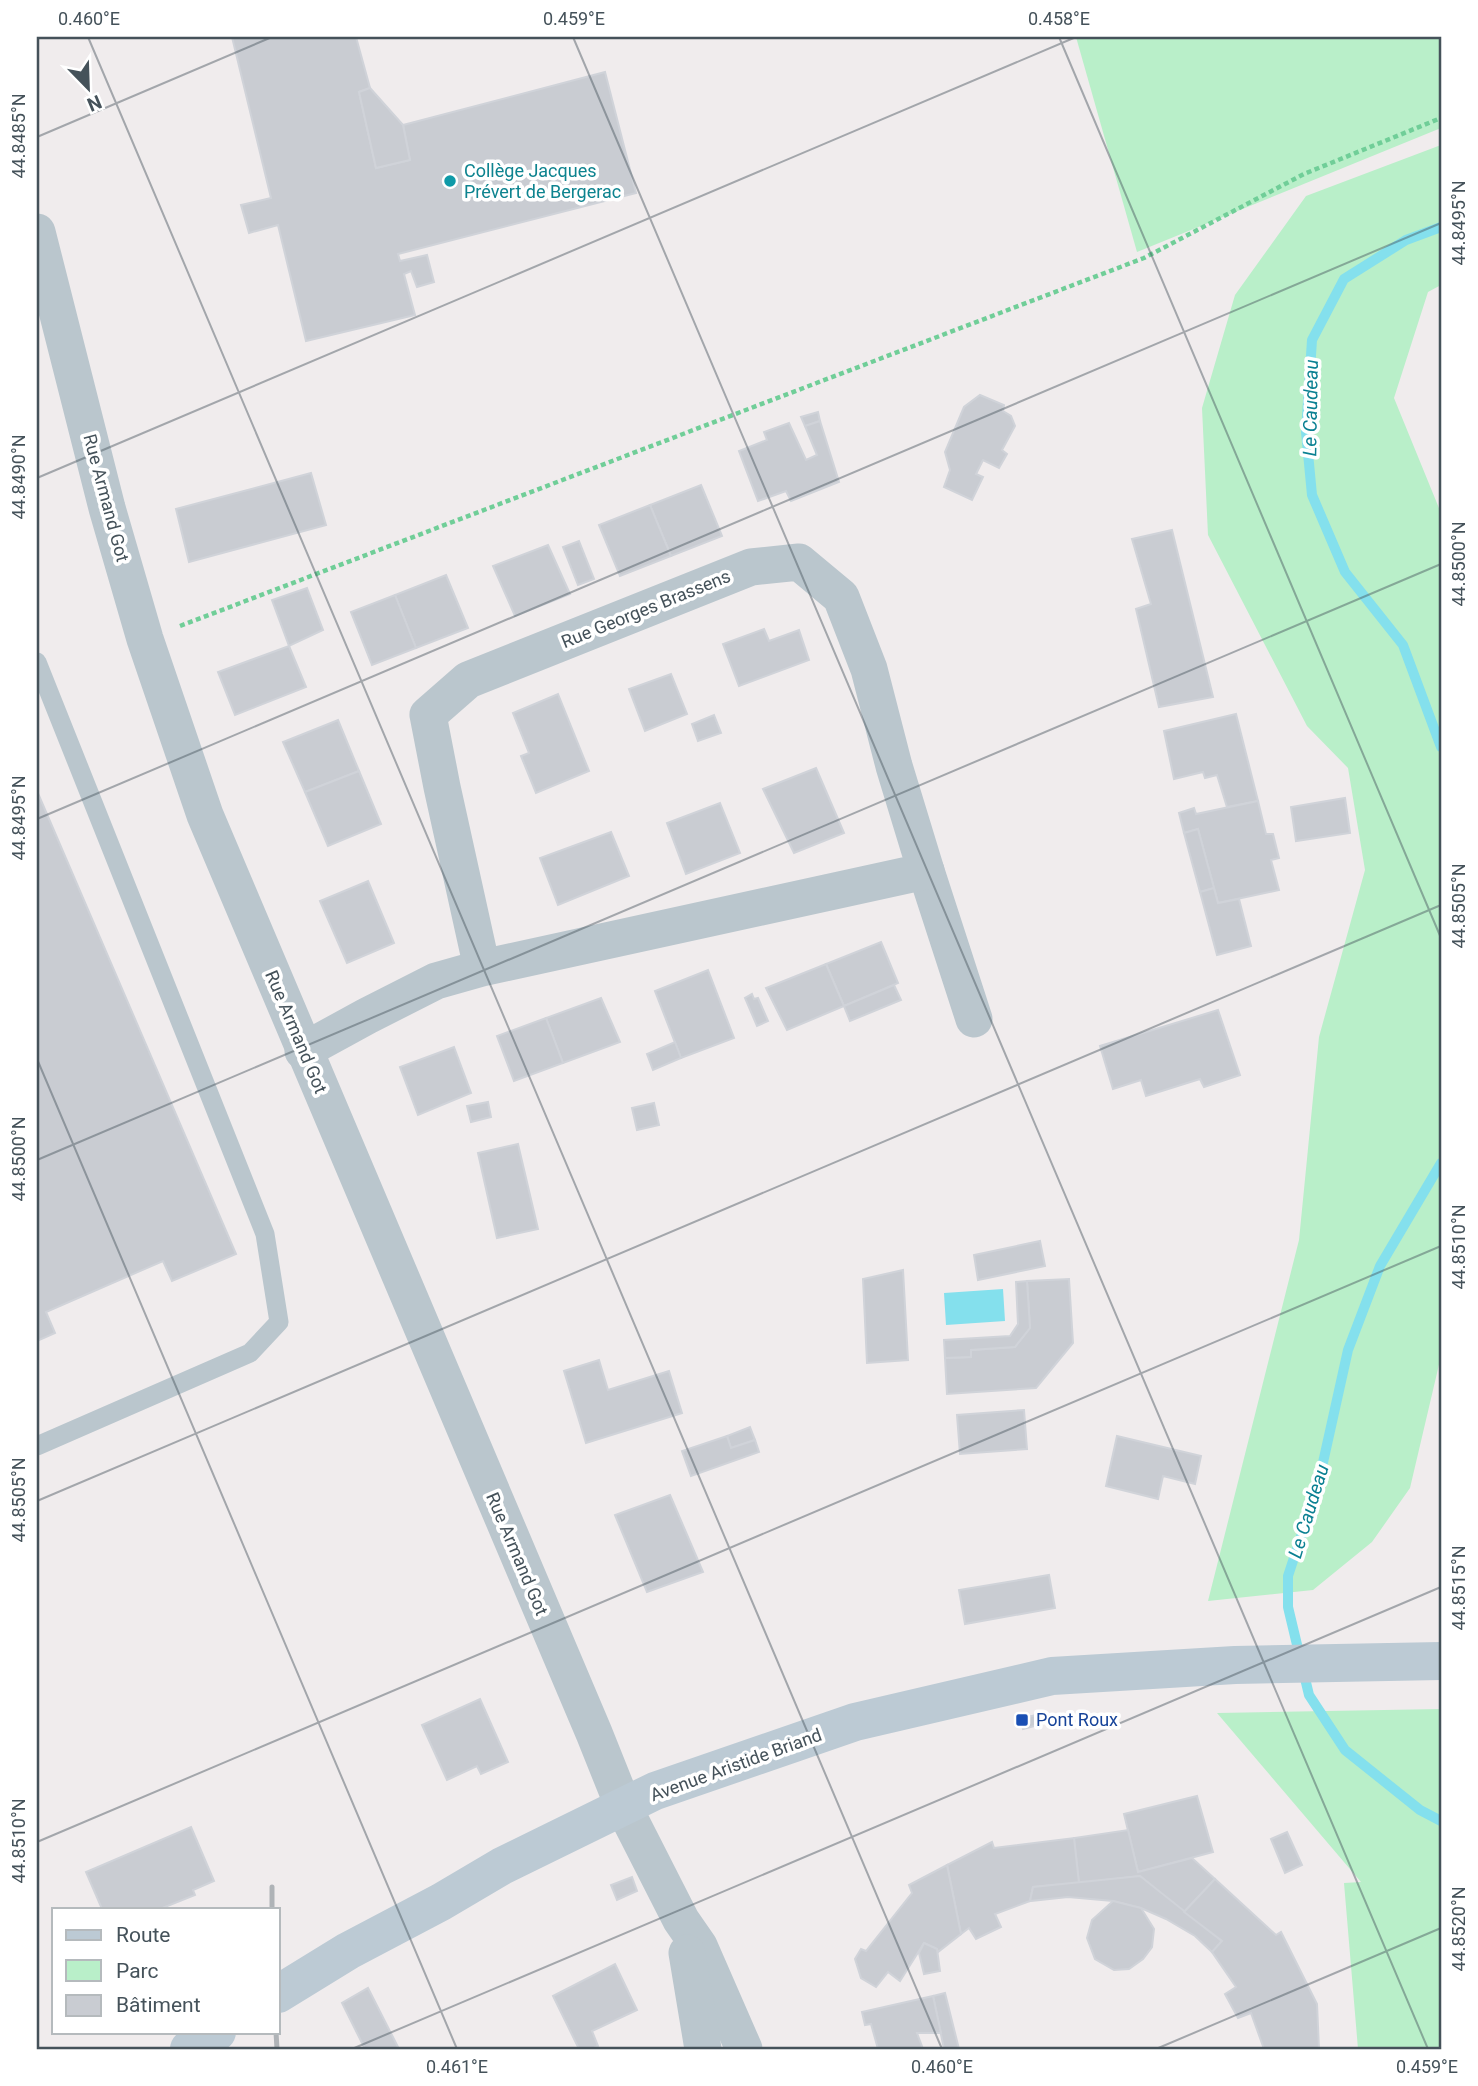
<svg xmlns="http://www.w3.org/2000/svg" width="1478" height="2086" viewBox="0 0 1478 2086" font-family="Roboto,sans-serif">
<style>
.green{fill:#b9efc9}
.water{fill:#84e0ed}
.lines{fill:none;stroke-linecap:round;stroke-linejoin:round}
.stream{stroke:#84e0ed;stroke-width:10}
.building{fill:#c9ccd2;stroke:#d0d3d9;stroke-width:2}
.path{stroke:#70ce98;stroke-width:4.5;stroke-dasharray:5 3.5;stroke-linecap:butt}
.lane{stroke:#bac6cd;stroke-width:19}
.street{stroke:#bac6cd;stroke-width:37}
.secondary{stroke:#bccad4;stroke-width:38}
.rail{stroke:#afb3b7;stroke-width:5}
.ticks{fill:none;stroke:#45525a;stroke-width:2;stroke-opacity:0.45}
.culture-dot{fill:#0f9aa8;stroke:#fff;stroke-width:2.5}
.transit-dot{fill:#1a4fb4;stroke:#fff;stroke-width:2.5}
.labels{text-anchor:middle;stroke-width:7;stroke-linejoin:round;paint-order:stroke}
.culture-label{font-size:18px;fill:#0d838f;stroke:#fff;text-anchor:start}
.street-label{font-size:18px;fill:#45525a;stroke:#fff}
.transit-label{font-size:18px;fill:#164399;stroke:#fff;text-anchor:start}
.water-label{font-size:19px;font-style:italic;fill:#0a8092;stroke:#fff}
.neatline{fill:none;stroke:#45525a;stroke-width:2.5}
.ticks-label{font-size:18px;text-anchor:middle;fill:#45525a}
</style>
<rect width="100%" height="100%" fill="#f0eced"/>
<!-- green -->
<g class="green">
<polygon points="1076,37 1441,37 1441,128 1137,252"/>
<polygon points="1441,145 1441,285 1428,292 1394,398 1441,513 1441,1356 1410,1488 1372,1542 1313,1590 1208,1601 1299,1240 1319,1037 1365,870 1348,768 1307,726 1208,535 1202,408 1235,295 1306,196"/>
<polygon points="1441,1709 1441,2049 1358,2049 1344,1883 1361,1882 1217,1713"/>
</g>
<!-- water -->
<polygon class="water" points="1003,1289 1005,1321 946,1325 944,1293"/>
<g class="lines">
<!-- stream -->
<g class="stream">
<polyline points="1441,227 1406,240 1344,279 1312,340 1306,432 1312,495 1345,572 1403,645 1441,747"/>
<polyline points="1441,1163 1380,1266 1348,1350 1318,1485 1288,1576 1288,1607 1309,1695 1345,1750 1420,1810 1441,1821"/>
</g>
</g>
<!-- building -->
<g class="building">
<polygon points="232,37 356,37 370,88 359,92 376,168 410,160 403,125 605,72 636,193 398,254 400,261 427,255 434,282 417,287 411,271 404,274 415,315 306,341 278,225 249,233 241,205 271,198"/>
<polygon points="370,88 403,125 410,160 376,168 359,92"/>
<polygon points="980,395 1004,405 1003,411 1011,416 1015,426 1002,450 1007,454 999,468 983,460 976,474 983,477 972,500 944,487 950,470 945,452 964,407"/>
<polygon points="818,412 820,421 805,426 801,417"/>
<polygon points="820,421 839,482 791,501 786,491 758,501 739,451 767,440 764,432 789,423 806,460 817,455 805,426"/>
<polygon points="311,473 326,525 189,562 176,509"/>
<polygon points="701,485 722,536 671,556 650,505"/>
<polygon points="650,505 671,556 620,576 599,525"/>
<polygon points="1172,530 1213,697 1159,707 1136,609 1151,604 1132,539"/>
<polygon points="579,541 594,579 578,585 563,547"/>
<polygon points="548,545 570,594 515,616 493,566"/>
<polygon points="446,575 468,628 416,648 395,595"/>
<polygon points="307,588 323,630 289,646 272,600"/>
<polygon points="395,595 416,648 372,665 351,612"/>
<polygon points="764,629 769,641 799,630 809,660 739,686 723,644"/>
<polygon points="289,646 306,687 235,715 218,672"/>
<polygon points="671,674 687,714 645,731 629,689"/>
<polygon points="558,694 589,771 536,793 521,756 529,753 513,713"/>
<polygon points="1236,714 1258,801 1227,807 1217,775 1205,778 1203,772 1174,779 1164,731"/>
<polygon points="714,715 721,733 698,741 692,724"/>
<polygon points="338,720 359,771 305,792 283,742"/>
<polygon points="816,768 844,833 794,853 763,789"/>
<polygon points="359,771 381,824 328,846 305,792"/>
<polygon points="37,791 236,1254 172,1281 163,1261 46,1312 55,1333 37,1341"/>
<polygon points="1345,798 1350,833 1296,841 1291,807"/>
<polygon points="1258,801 1266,834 1273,834 1279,858 1271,860 1279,890 1218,903 1198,829 1184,833 1179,813 1194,808 1196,814"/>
<polygon points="720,803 740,853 686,874 667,823"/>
<polygon points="1198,829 1214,888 1200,892 1184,833"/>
<polygon points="611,832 629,876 558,905 540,858"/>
<polygon points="368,881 394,943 347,963 320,901"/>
<polygon points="1214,888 1218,903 1239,899 1251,946 1217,955 1200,892"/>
<polygon points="881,942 898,983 844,1006 826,964"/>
<polygon points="826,964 844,1006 787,1030 766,988"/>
<polygon points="708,970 734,1038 681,1058 655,991"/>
<polygon points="894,985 901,1000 850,1021 844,1006"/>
<polygon points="752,994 754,999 758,998 768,1021 757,1026 745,998"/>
<polygon points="601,998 620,1042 563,1063 546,1018"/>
<polygon points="1218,1010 1240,1075 1204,1087 1200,1079 1146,1096 1141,1080 1113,1089 1100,1046"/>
<polygon points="546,1018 563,1063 514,1081 497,1036"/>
<polygon points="675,1042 681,1058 653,1070 647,1054"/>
<polygon points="454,1047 471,1093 418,1115 400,1067"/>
<polygon points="488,1102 491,1117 471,1122 467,1106"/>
<polygon points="654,1103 659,1125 637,1130 632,1108"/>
<polygon points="518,1144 538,1229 497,1238 478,1153"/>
<polygon points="1040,1241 1045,1266 978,1280 974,1255"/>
<polygon points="903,1270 908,1360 867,1363 863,1279"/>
<polygon points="1069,1279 1073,1343 1036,1388 947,1394 945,1358 971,1357 971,1350 1015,1347 1030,1328 1027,1281"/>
<polygon points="1027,1281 1030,1328 1015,1347 971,1350 971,1357 945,1358 944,1340 1010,1336 1018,1324 1016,1282"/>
<polygon points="599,1360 608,1390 669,1371 682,1413 586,1443 564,1371"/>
<polygon points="1024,1410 1027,1449 960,1454 957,1415"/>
<polygon points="750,1427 755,1440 731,1448 727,1436"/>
<polygon points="727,1436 731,1448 755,1440 759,1452 691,1476 682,1451"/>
<polygon points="1117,1436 1201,1456 1195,1484 1163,1476 1158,1499 1106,1486"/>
<polygon points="670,1495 703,1572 647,1592 615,1515"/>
<polygon points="1049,1575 1055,1608 965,1624 959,1590"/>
<polygon points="480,1699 508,1762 481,1774 477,1766 447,1780 422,1725"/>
<polygon points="1040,1714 1042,1724 1023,1729 1020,1719"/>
<polygon points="1197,1796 1213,1852 1138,1872 1124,1814"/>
<polygon points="191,1827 214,1881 193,1890 195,1895 160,1909 102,1909 86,1872"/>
<polygon points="1128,1830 1138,1872 1192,1858 1215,1879 1184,1912 1140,1876 1079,1883 1074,1838"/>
<polygon points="1287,1832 1302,1865 1285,1873 1271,1839"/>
<polygon points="1074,1838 1079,1883 1033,1887 1030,1901 995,1914 1001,1927 976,1939 969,1928 961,1934 947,1865 992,1842 994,1848"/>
<polygon points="947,1865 961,1934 938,1952 937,1949 924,1943 900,1981 888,1972 876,1987 861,1978 855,1959 861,1949 866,1951 912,1893 909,1885"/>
<polygon points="1140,1876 1222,1941 1212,1952 1195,1936 1166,1919 1141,1908 1113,1901 1068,1897 1030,1901 1033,1887"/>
<polygon points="632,1877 637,1891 617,1900 611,1885"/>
<polygon points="1215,1879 1276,1935 1281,1932 1317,2004 1319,2049 1264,2049 1251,2013 1238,2018 1225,1994 1236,1987 1212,1952 1222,1941 1184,1912"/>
<polygon points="1113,1901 1141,1908 1154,1929 1152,1947 1143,1959 1129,1969 1114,1970 1095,1959 1087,1938 1092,1920"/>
<polygon points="924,1943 937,1949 940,1971 924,1974 919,1953"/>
<polygon points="615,1964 637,2010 592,2031 598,2046 592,2049 579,2049 553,1996"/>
<polygon points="368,1988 399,2049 365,2049 342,2003"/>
<polygon points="945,1993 959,2049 944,2049 933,1996"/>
<polygon points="933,1996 941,2033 917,2033 923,2049 874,2049 878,2049 871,2024 865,2025 862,2012"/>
</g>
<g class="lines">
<!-- path -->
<polyline class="path" points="180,626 1144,258 1304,174 1441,118"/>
<!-- lane -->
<polyline class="lane" points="37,662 265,1234 279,1322 250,1353 37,1446"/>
<!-- street -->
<g class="street">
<polyline points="37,232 107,508 145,639 205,815 594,1733 624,1808 681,1920 699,1946 744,2049"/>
<polyline points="926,871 974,1019"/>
<polyline points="303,1051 367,1016 436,981 482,968 926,871 894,766 869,669 841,597 799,562 751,567 468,680 428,715 442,787 482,968"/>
<polyline points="687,1953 703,2049"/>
</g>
<!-- secondary -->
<g class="secondary">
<polyline points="278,1994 348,1951 441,1902 502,1866 655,1791 855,1722 1052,1676 1235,1665 1441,1661"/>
<polyline points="189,2049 217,2032"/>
</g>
<!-- rail -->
<g class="rail">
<polyline points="272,1887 272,1909"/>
<polyline points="276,2032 277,2049"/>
</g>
</g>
<!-- ticks -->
<path class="ticks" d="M88,37L942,2049M573,37L1428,2049M1059,37L1441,938M37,137L272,37M37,478L1076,37M37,819L1441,223M37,1059L457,2049M37,1160L1441,564M37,1501L1441,905M37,1842L1441,1246M352,2049L1441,1587M1156,2049L1441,1928"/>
<!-- markers -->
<circle class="culture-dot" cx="450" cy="181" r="7"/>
<rect class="transit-dot" x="1015" y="1713" width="14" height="14" rx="3.5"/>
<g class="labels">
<!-- culture labels -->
<g class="culture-label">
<text x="464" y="177">Collège Jacques<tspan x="464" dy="21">Prévert de Bergerac</tspan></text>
</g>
<!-- street labels -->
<g class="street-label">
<text transform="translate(106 498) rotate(75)" y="6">Rue Armand Got</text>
<text transform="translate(646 609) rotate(-22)" y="6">Rue Georges Brassens</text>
<text transform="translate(296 1032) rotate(67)" y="6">Rue Armand Got</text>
<text transform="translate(517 1554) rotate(67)" y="6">Rue Armand Got</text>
<text transform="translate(736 1765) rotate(-20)" y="6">Avenue Aristide Briand</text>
</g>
<!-- transit labels -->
<g class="transit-label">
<text x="1036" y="1726">Pont Roux</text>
</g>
<!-- water labels -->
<g class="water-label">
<text transform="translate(1310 408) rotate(-89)" y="7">Le Caudeau</text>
<text transform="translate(1308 1511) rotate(-73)" y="7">Le Caudeau</text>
</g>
</g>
<!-- border -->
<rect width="1478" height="2086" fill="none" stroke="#ffffff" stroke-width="77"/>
<!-- legend -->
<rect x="52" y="1908" width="228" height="126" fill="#ffffff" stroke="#b5babd" stroke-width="2"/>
<rect x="66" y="1930" width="35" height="10" fill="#bccad4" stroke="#b5babd" stroke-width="2"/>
<text x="116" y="1942" font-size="21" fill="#45525a">Route</text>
<rect x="66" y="1960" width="35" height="21" fill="#b9efc9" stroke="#b5babd" stroke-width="2"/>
<text x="116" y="1978" font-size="21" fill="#45525a">Parc</text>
<rect x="66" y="1995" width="35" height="21" fill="#c9ccd2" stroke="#b5babd" stroke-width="2"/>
<text x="116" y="2012" font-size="21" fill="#45525a">Bâtiment</text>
<!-- north arrow -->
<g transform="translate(88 88) rotate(157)" stroke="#ffffff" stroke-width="5" paint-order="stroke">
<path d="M0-5L12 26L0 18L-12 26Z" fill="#45525a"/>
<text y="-10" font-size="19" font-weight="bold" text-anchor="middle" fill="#45525a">N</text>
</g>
<rect x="38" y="38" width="1402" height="2010" class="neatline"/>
<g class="ticks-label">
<text x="89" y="25">0.460°E</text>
<text x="574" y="25">0.459°E</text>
<text x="1059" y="25">0.458°E</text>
<text transform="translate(19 136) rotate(-90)" y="6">44.8485°N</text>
<text transform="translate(1459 223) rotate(-90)" y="6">44.8495°N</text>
<text transform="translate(19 477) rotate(-90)" y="6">44.8490°N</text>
<text transform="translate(1459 564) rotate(-90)" y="6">44.8500°N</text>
<text transform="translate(19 818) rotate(-90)" y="6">44.8495°N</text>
<text transform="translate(1459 906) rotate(-90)" y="6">44.8505°N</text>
<text transform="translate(19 1159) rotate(-90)" y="6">44.8500°N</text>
<text transform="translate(1459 1247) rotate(-90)" y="6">44.8510°N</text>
<text transform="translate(19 1500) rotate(-90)" y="6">44.8505°N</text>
<text transform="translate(1459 1588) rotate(-90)" y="6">44.8515°N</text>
<text transform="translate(19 1841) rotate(-90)" y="6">44.8510°N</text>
<text transform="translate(1459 1929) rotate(-90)" y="6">44.8520°N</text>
<text x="457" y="2073">0.461°E</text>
<text x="942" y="2073">0.460°E</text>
<text x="1427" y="2073">0.459°E</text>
</g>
</svg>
